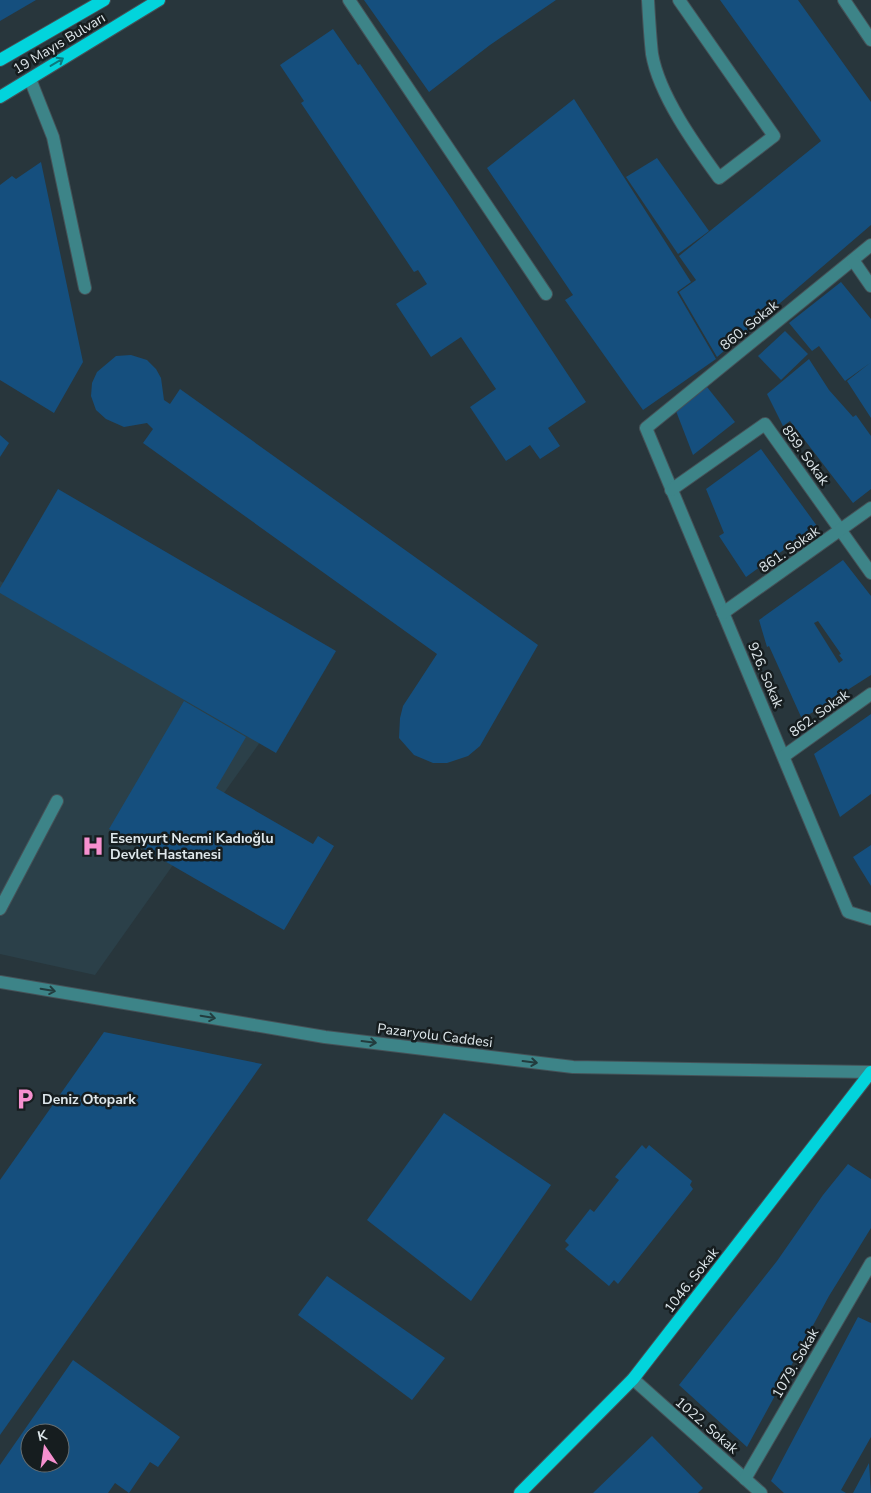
<svg xmlns="http://www.w3.org/2000/svg" width="871" height="1493" viewBox="0 0 871 1493" font-family="'Nunito Sans',sans-serif">
<style>
.built{fill:#2b4049}
.building{fill:#154f7e;fill-rule:evenodd}
.lines{fill:none;stroke-linecap:round;stroke-linejoin:round}
.minor-casing{stroke:#455258;stroke-width:14}
.major-casing{stroke:#455258;stroke-width:14}
.minor{stroke:#3d8488;stroke-width:12}
.major{stroke:#02d4dc;stroke-width:12}
.oneway{stroke:#0c787e}
.oneway2{stroke:#223c3e}
.labels{text-anchor:middle;stroke-width:5;stroke-linejoin:round;paint-order:stroke}
.street-label{font-size:14px;fill:#dee7eb;stroke:#161d1f}
.poi-label{font-size:14px;font-weight:bold;fill:#dee7eb;stroke:#161d1f;text-anchor:start}
</style>
<rect width="100%" height="100%" fill="#28363c"/>
<!-- built -->
<polygon class="built" points="0,581 263,738 95,975 0,954"/>
<!-- building -->
<g class="building">
<polygon points="0,0 36,0 0,21"/>
<polygon points="364,0 556,0 490,45 429,92"/>
<polygon points="720,0 798,0 871,102 871,225 717,357 679,292 696,280 679,256 821,141"/>
<polygon points="333,29 358,65 360,64 452,199 586,402 548,428 560,446 540,459 530,445 506,461 470,407 496,389 461,337 431,357 396,304 427,284 418,270 414,272 301,103 304,101 280,65"/>
<polygon points="574,99 691,282 677,292 716,359 643,410 565,300 573,295 487,168"/>
<polygon points="657,158 709,231 678,254 626,177"/>
<polygon points="41,162 83,362 54,413 0,380 0,185 12,176 16,179"/>
<polygon points="841,282 871,319 871,418 847,381 870,363 845,381 819,346 812,351 789,323"/>
<polygon points="785,331 808,354 781,380 758,356"/>
<polygon points="131,355 147,360 156,369 161,378 164,400 170,404 180,389 538,645 480,746 468,756 447,763 433,763 414,755 399,738 400,718 403,706 437,654 143,443 153,429 147,423 124,427 106,419 96,410 91,396 92,383 97,372 116,356"/>
<polygon points="809,359 829,390 853,417 856,415 871,436 871,489 853,503 790,421 783,426 767,394"/>
<polygon points="707,387 735,422 693,455 676,411"/>
<polygon points="0,435 9,443 0,457"/>
<polygon points="761,449 817,526 746,577 719,536 724,533 706,489"/>
<polygon points="58,489 336,651 276,753 0,593 0,588"/>
<path d="M843,560L871,596V675L802,719L769,646L767,647L759,620ZM818,621L841,654L839,655L843,660L839,663L814,623Z"/>
<polygon points="184,701 246,737 216,788 313,844 318,836 334,846 284,930 109,829"/>
<polygon points="871,714 871,794 840,817 814,754"/>
<polygon points="871,845 871,886 853,857"/>
<polygon points="104,1032 262,1064 0,1435 0,1180"/>
<polygon points="444,1113 551,1185 471,1301 367,1220"/>
<polygon points="642,1145 646,1149 649,1145 692,1181 690,1185 693,1189 618,1284 614,1280 609,1286 565,1249 569,1245 565,1241 590,1209 594,1212 619,1180 615,1177"/>
<polygon points="848,1164 871,1179 871,1228 829,1296 747,1447 679,1385 777,1261 823,1195"/>
<polygon points="327,1276 445,1358 412,1400 298,1315"/>
<polygon points="858,1317 871,1323 871,1437 841,1490 846,1493 784,1493 771,1481"/>
<path d="M73,1360L180,1437L158,1467L150,1462L129,1493L115,1483L108,1493H0V1465ZM30,1433H60V1463H30Z"/>
<polygon points="652,1436 703,1488 698,1493 593,1493"/>
<polygon points="869,1463 871,1493 853,1493"/>
</g>
<g class="lines">
<!-- minor casing -->
<g class="minor-casing">
<g id="minor">
<polyline points="349,0 546,294"/>
<path d="M648,0C649,18 650,36 652,54C659,95 695,145 719,178L774,136L679,0"/>
<polyline points="844,0 871,40"/>
<polyline points="30,79 53,137 85,288"/>
<polyline points="871,245 646,428 848,912 871,919"/>
<polyline points="853,260 871,286"/>
<polyline points="671,490 765,424 871,573"/>
<polyline points="723,613 871,508"/>
<polyline points="784,756 871,694"/>
<polyline points="0,909 57,801"/>
<polyline points="0,982 325,1037 573,1067 870,1072"/>
<polyline points="633,1379 761,1493"/>
<polyline points="745,1479 871,1263"/>
</g>
</g>
<!-- major casing -->
<g class="major-casing">
<g id="major">
<polyline points="0,60 104,0"/>
<polyline points="0,97 159,0"/>
<polyline points="520,1493 633,1379 871,1072"/>
</g>
</g>
<!-- minor -->
<use href="#minor" class="minor"/>
<!-- major -->
<use href="#major" class="major"/>
</g>
<!-- one-way arrows -->
<defs><path id="oneway-shaft" d="M-6 0H5M1.5-3L5.5 0L1.5 3" fill="none" stroke-width="1.6" stroke-linecap="round" stroke-linejoin="round" transform="scale(1.25)"/></defs>
<use class="oneway" href="#oneway-shaft" transform="translate(57 62) rotate(-31)"/>
<g class="oneway2">
<use href="#oneway-shaft" transform="translate(48 990) rotate(10)"/>
<use href="#oneway-shaft" transform="translate(208 1017) rotate(10)"/>
<use href="#oneway-shaft" transform="translate(369 1042) rotate(7)"/>
<use href="#oneway-shaft" transform="translate(530 1062) rotate(7)"/>
</g>
<!-- icons -->
<defs>
<g id="hospital-bare" transform="scale(1.725)"><path d="M-5-5h3v3.5h4V-5h3V5h-3V1.5h-4V5h-3Z" fill="#f690cf" stroke="#161d1f" stroke-width="2.5" paint-order="stroke"/></g>
<g id="parking-bare" transform="scale(1.725)"><path d="M-3.5-5.5H1a3.5 3.5 0 0 1 0 7H-1V5.5H-3.5ZM-1-3.4V-.6H.8a1.4 1.4 0 0 0 0-2.8Z" fill="#f690cf" stroke="#161d1f" stroke-width="2.5" paint-order="stroke"/></g>
</defs>
<g fill-rule="evenodd">
<use href="#hospital-bare" x="93" y="846"/>
<use href="#parking-bare" x="25" y="1099"/>
</g>
<g class="labels">
<!-- street labels -->
<g class="street-label">
<text transform="translate(59 43) rotate(-31)" y="5">19 Mayıs Bulvarı</text>
<text transform="translate(749 325) rotate(-39)" y="5">860. Sokak</text>
<text transform="translate(806 455) rotate(54)" y="5">859. Sokak</text>
<text transform="translate(789 549) rotate(-35)" y="5">861. Sokak</text>
<text transform="translate(766 675) rotate(67)" y="5">926. Sokak</text>
<text transform="translate(819 713) rotate(-36)" y="5">862. Sokak</text>
<text transform="translate(435 1035) rotate(7)" y="5">Pazaryolu Caddesi</text>
<text transform="translate(691 1280) rotate(-52)" y="5">1046. Sokak</text>
<text transform="translate(795 1363) rotate(-60)" y="5">1079. Sokak</text>
<text transform="translate(707 1425) rotate(41)" y="5">1022. Sokak</text>
</g>
<!-- poi labels -->
<g class="poi-label">
<text x="110" y="843">Esenyurt Necmi Kadıoğlu<tspan x="110" dy="16">Devlet Hastanesi</tspan></text>
<text x="42" y="1104">Deniz Otopark</text>
</g>
</g>
<!-- north arrow -->
<g transform="translate(45 1448) rotate(347)"><circle r="24" fill="#161d1f" stroke="#666e71"/>
<path d="M0-4L9 19L0 12L-9 19Z" fill="#f690cf"/>
<text y="-8" font-size="14" font-weight="bold" text-anchor="middle" fill="#dee7eb">K</text>
</g>
</svg>
